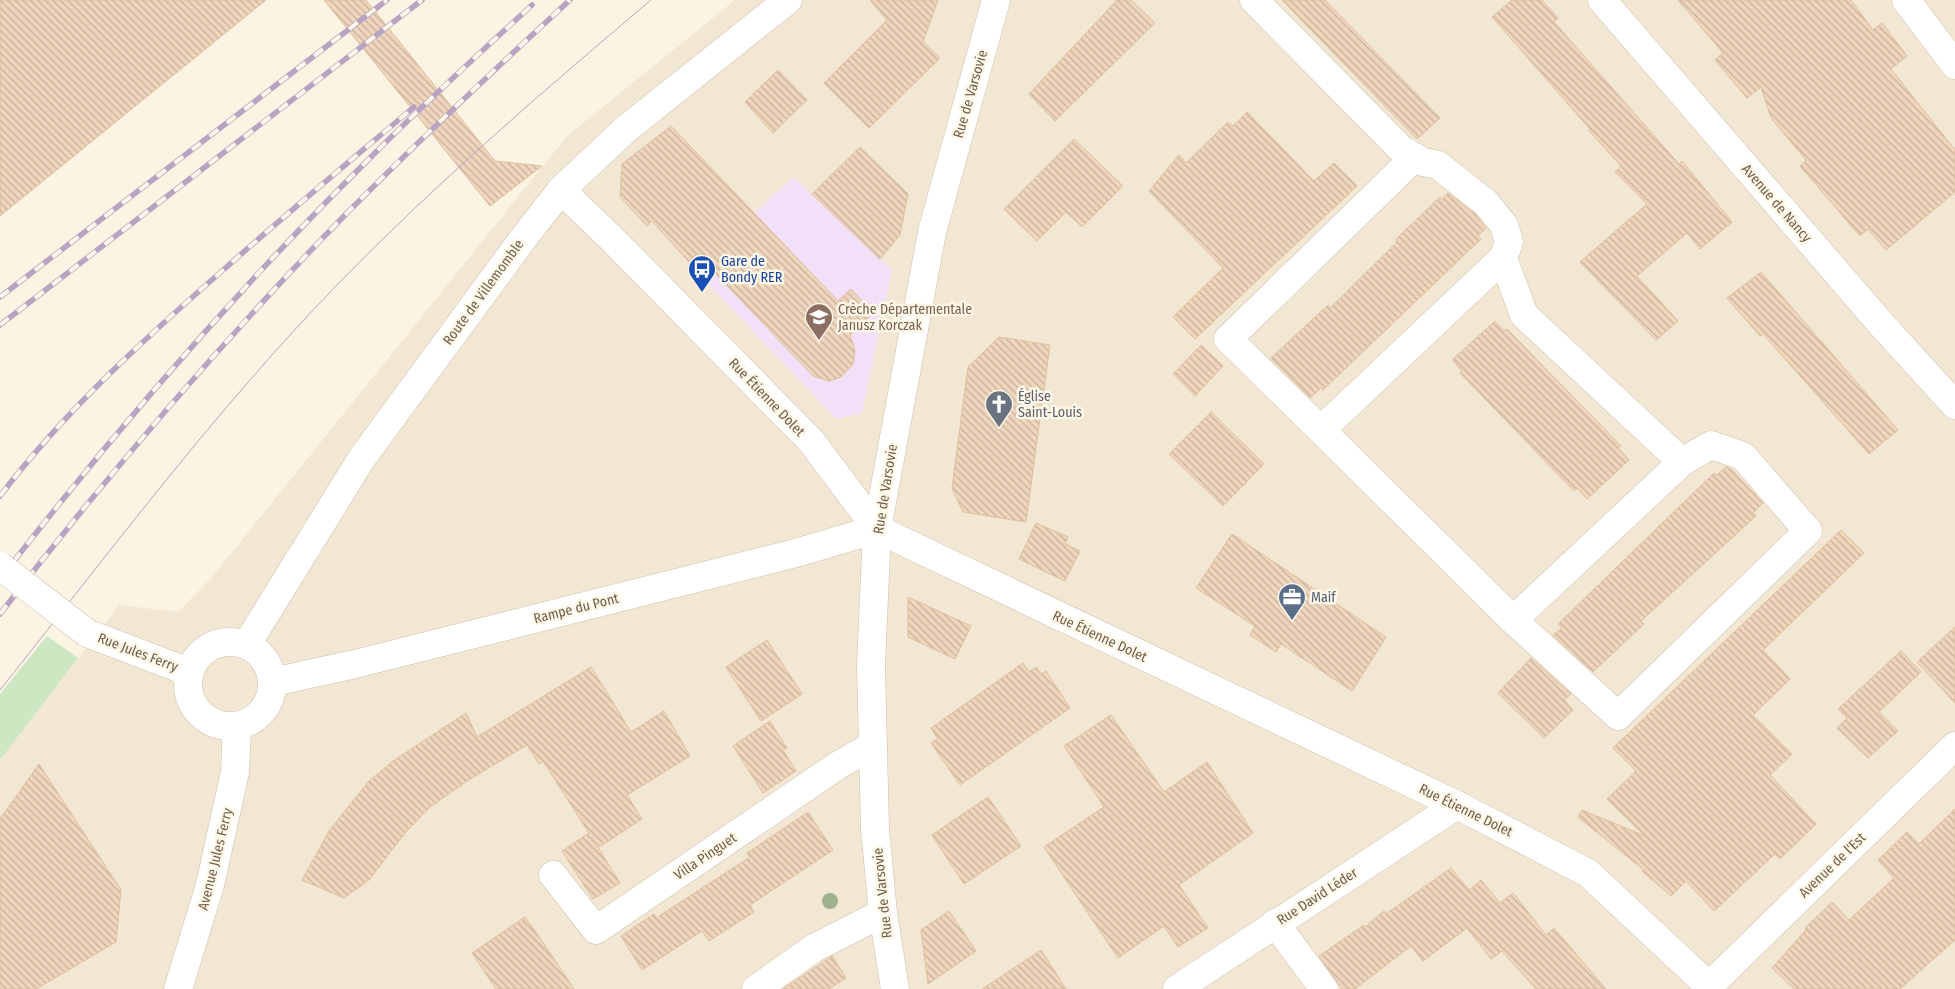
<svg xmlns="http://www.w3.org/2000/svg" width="1955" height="989" viewBox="0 0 1955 989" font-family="'Fira Sans Condensed',sans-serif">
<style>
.residential{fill:#f2e7d2}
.education{fill:#f1e0f7}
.grass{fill:#cee7c3}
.building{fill:url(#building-back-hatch);stroke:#e0be9e}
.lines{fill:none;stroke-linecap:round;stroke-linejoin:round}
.minor-casing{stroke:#cebfae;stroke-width:29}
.minor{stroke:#fff;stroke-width:28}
.tram{stroke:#b8a3c3;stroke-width:1}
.rail-casing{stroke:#b8a3c3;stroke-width:5.5}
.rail{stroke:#fef8e9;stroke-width:4;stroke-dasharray:11;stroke-linecap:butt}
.minor-bridge-casing{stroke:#cebfae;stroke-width:29;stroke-linecap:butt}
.minor-bridge{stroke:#fff;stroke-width:28}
.tree{fill:#9eb28d}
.labels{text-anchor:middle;stroke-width:5;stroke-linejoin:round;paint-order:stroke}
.street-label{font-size:14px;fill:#715d4b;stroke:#fef8e9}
.transit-label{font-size:14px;fill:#164399;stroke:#fef8e9;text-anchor:start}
.education-label{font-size:14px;fill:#785e54;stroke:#fef8e9;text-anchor:start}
.worship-label{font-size:14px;fill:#5b616d;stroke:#fef8e9;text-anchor:start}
.service-label{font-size:14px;fill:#4e5e75;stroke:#fef8e9;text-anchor:start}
</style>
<defs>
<pattern id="building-back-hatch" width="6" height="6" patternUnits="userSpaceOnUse" patternTransform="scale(1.25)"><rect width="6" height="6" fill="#efd6bd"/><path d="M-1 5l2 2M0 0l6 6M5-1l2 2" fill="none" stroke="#c6b19c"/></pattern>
</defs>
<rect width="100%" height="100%" fill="#fbf4e3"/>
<!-- residential -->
<polygon class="residential" points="735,0 1955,0 1955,989 0,989 0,760 119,605 178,612 213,576 567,136"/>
<!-- education -->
<polygon class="education" points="794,177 892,270 862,413 836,419 693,268"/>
<!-- grass -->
<polygon class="grass" points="47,636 78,658 0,760 0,694"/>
<!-- building -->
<g class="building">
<polygon points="0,0 266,0 0,216"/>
<polygon points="324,0 366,0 495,161 542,166 490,206"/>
<polygon points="870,0 938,0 923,42 940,58 869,128 824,83 887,20"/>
<polygon points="1117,0 1131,0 1155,23 1055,121 1029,94"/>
<polygon points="1282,0 1325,0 1440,118 1417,139"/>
<polygon points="1512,0 1542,0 1558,18 1554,22 1679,164 1682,161 1732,222 1700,249 1687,233 1637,276 1678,321 1656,340 1580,262 1647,204 1615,172 1621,166 1589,131 1590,129 1492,17"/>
<polygon points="1678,0 1851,0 1873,30 1882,23 1907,56 1891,69 1955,150 1955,192 1886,250 1868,229 1860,236 1800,166 1806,160 1771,118 1761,87 1747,98 1715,60 1723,53"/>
<polygon points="778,70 807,100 773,133 745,102"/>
<polygon points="1247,112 1314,181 1334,163 1357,186 1195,339 1173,317 1223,268 1149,191 1179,155 1186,163 1228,122 1233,126"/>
<polygon points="671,126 838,301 851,289 873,313 850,335 855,351 853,364 841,377 829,381 813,376 697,254 689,262 652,221 647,226 620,197 622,164"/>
<polygon points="1074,139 1123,186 1082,227 1066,212 1037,241 1004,209"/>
<polygon points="860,147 908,194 900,235 880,259 812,194"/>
<polygon points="1448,193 1475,214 1486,228 1478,236 1481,239 1323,390 1321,388 1310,398 1271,358 1328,305 1330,308 1397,242 1396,239 1440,197 1442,199"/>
<polygon points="1761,272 1898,430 1869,454 1763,334 1760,336 1727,298"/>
<polygon points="1495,321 1504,331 1507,329 1621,446 1618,448 1629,460 1587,499 1577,488 1574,491 1460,373 1462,371 1452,360"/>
<polygon points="999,337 1050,345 1026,522 963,512 952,488 968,367"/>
<polygon points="1201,345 1223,366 1195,396 1173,374"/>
<polygon points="1211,412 1264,464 1223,506 1169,454"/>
<polygon points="1726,467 1731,469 1763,503 1753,513 1756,516 1641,621 1644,624 1593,672 1553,635 1562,628 1558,624 1714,473 1717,475"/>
<polygon points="1036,523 1068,537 1065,544 1080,551 1065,581 1019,559"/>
<polygon points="1841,530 1864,553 1763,650 1790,679 1753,715 1792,754 1770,775 1816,824 1780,859 1775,854 1714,911 1686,881 1671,896 1642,871 1644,870 1578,817 1582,810 1645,836 1607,799 1636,771 1613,748"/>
<polygon points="1232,534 1386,637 1352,691 1281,644 1276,652 1250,635 1255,626 1196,588"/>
<polygon points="908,597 971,626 955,659 908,637"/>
<polygon points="1955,627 1955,703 1917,662"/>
<polygon points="767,640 802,694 761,721 726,667"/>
<polygon points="1901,651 1921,672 1879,712 1898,731 1868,758 1837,728 1847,718 1838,709"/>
<polygon points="1531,658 1571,694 1564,700 1573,710 1544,738 1498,693"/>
<polygon points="1023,663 1029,672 1036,667 1041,674 1046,671 1070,708 960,785 931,743 938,739 931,728"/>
<polygon points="591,667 631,732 664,711 690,756 627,795 642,819 599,847 596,844 620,883 593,899 562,851 589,833 543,761 539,764 527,745 467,781 430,807 405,833 369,880 344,898 302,880 329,831 369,781 393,761 466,713 477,737"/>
<polygon points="1111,715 1164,792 1207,762 1253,833 1179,885 1208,928 1178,947 1164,926 1118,958 1044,847 1104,807 1064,746"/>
<polygon points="770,721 787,748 783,750 796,771 763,793 733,746"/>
<polygon points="39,764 121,890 116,942 36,989 0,989 0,819"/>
<polygon points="988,797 1021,846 964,884 932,835"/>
<polygon points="1955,809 1955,940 1900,989 1794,989 1772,968 1806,930 1805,928 1832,902 1849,920 1894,878 1878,860 1907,832 1919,844"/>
<polygon points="808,812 833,850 750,905 754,912 709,941 702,931 642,970 621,936 654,914 656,918 750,857 747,853"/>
<polygon points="1451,868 1469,890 1481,880 1500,903 1513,893 1546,935 1554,928 1606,989 1536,989 1502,951 1491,959 1467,928 1423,961 1411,946 1355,989 1342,989 1319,956 1364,925 1365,927 1384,911 1386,914"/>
<polygon points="949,911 976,951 928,984 921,930"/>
<polygon points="525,917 542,941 574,989 496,989 472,953"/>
<polygon points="1041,950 1066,989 982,989"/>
<polygon points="832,956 846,978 829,989 783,989"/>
</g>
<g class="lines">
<!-- minor casing -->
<g class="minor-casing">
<g id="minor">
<polyline points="1254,0 1402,150 1423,162 1438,165 1486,203 1504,225 1509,242 1503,258 1321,430 1228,339 1415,157"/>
<polyline points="1602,0 1882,325 1955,405"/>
<polyline points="1906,0 1955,65"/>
<polyline points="561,190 612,239 811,441 877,529 1457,805 1588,873 1712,989"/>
<polyline points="1321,430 1513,620 1682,462 1524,315 1503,258"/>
<polyline points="1513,620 1618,716 1808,531 1743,456 1711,445 1682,462"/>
<polyline points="87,633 189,672"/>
<circle cx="230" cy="684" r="42"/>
<polyline points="247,644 362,458 522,240 561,190 626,129 788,0"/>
<polyline points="273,682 355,664 796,553 877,529"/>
<polyline points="553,875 596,930 837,766 873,745"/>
<polyline points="1275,923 1324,989"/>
<polyline points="1709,986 1955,746"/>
<polyline points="178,989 210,885 235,772 237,727"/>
<polyline points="756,989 814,948 883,913"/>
<polyline points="895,989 883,913 875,829 871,665 877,529 932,232 996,0"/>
<polyline points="1177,989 1457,805"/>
</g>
</g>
<!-- minor -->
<use href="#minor" class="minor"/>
<!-- tram -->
<path class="tram" d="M0,690C109,553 214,412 336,286C435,184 542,92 651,0"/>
<!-- rail casing -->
<g class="rail-casing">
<g id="rail">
<polyline points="0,297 387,0"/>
<polyline points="0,325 422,0"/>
<path d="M0,496C64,412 142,341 222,271C285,215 350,161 414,107"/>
<path d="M0,579C116,429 242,284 377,151C427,101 480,53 532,5"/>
<path d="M0,614C108,474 224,339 347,213C419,140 494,70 570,0"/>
</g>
</g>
<!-- rail -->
<use href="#rail" class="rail"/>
<!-- minor-bridge casing -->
<g class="minor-bridge-casing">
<polyline id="minor-bridge" points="0,566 87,633"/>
</g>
<!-- minor-bridge -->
<use href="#minor-bridge" class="minor-bridge"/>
</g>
<!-- trees -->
<circle class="tree" cx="830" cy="901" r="8"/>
<!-- icons -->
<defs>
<g id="bus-pin" transform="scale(1.4375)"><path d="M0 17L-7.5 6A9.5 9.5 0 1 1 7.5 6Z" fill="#1a4fb4" stroke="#fef8e9"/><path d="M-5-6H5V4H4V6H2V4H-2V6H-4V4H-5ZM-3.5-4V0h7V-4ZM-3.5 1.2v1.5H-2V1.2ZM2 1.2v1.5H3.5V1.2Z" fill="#fff"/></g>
<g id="school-pin" transform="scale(1.4375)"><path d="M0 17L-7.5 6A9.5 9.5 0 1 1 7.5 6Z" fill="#8d6e63" stroke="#fef8e9"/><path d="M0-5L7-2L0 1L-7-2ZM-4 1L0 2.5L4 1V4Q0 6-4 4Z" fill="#fff"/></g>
<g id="church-pin" transform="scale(1.4375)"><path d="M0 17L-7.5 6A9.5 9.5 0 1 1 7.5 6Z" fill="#6b7280" stroke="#fef8e9"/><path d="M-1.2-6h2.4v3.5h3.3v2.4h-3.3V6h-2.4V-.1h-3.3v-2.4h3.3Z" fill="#fff"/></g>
<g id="office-pin" transform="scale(1.4375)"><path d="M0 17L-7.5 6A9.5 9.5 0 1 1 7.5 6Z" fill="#5c6f8a" stroke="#fef8e9"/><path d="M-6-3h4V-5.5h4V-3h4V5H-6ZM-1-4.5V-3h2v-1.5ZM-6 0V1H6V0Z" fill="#fff"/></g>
</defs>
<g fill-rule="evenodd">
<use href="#bus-pin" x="702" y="269"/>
<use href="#school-pin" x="819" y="317"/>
<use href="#church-pin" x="999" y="404"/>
<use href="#office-pin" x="1292" y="597"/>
</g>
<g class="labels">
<!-- street labels -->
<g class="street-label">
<text transform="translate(970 94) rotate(-74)" y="5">Rue de Varsovie</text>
<text transform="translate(1777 203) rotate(49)" y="5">Avenue de Nancy</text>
<text transform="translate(483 292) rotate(-54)" y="5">Route de Villemomble</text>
<text transform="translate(767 397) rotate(46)" y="5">Rue Étienne Dolet</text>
<text transform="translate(885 489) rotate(-81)" y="5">Rue de Varsovie</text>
<text transform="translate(576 608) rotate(-14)" y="5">Rampe du Pont</text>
<text transform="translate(1100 636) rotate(25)" y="5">Rue Étienne Dolet</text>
<text transform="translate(138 652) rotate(21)" y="5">Rue Jules Ferry</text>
<text transform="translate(1466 810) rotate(26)" y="5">Rue Étienne Dolet</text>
<text transform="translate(705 856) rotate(-34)" y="5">Villa Pinguet</text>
<text transform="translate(215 859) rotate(-76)" y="5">Avenue Jules Ferry</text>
<text transform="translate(1832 865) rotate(-44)" y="5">Avenue de l'Est</text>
<text transform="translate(882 893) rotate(-96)" y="5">Rue de Varsovie</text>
<text transform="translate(1317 896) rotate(-33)" y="5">Rue David Léder</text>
</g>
<!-- transit labels -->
<g class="transit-label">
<text x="721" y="266">Gare de<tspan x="721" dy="16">Bondy RER</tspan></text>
</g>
<!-- education labels -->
<g class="education-label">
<text x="838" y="314">Crèche Départementale<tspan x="838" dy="16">Janusz Korczak</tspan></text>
</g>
<!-- worship labels -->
<g class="worship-label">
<text x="1018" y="401">Église<tspan x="1018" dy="16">Saint-Louis</tspan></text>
</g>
<!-- service labels -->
<g class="service-label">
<text x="1311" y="602">Maif</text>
</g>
</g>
</svg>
